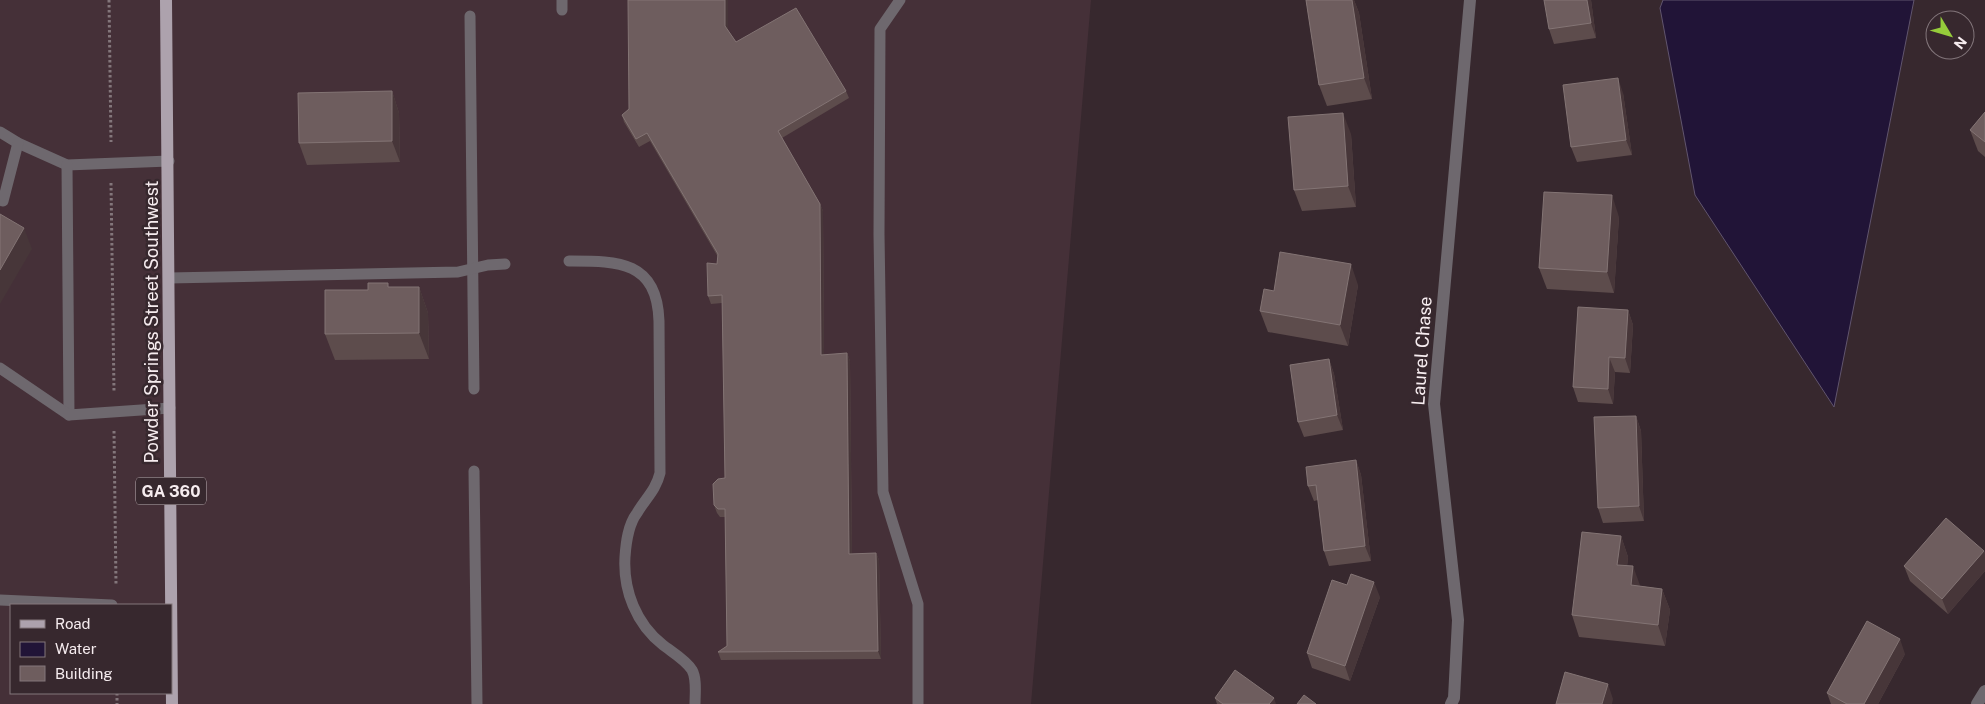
<svg xmlns="http://www.w3.org/2000/svg" width="1985" height="704" viewBox="0 0 1985 704" font-family="'Public Sans',sans-serif">
<style>
.built{fill:#453038;fill-rule:evenodd}
.water{fill:#211437;stroke:#61556e}
.lines{fill:none;stroke-linecap:round;stroke-linejoin:round}
.path{stroke:#83767b;stroke-width:3;stroke-dasharray:2.5 2.5;stroke-linecap:butt}
.service{stroke:#6e686e;stroke-width:11}
.minor{stroke:#6e686e;stroke-width:12}
.primary{stroke:#ada2ad;stroke-width:12}
.wall{fill:#5d4c4c}
.shaded-wall{fill:#473639}
.building{fill:#6e5d5e;stroke:#837474}
.labels{text-anchor:middle;stroke-width:5;stroke-linejoin:round;paint-order:stroke}
.shield{fill:#37282e;stroke:#bdb1b5;stroke-width:1}
.shield-label{font-size:16px;font-weight:bold;fill:#f6ecef}
.street-label{font-size:18px;fill:#f6ecef;stroke:#37282e}
</style>
<rect width="100%" height="100%" fill="#37282e"/>
<!-- built -->
<path class="built" d="M0,0H1091L1031,704H0ZM11,605H171V693H11Z"/>
<!-- water -->
<polygon class="water" points="1663,0 1914,0 1834,407 1695,195 1660,8"/>
<g class="lines">
<!-- path -->
<g class="path">
<polyline points="109,0 111,142"/>
<polyline points="111,183 114,392"/>
<polyline points="114,431 116,585"/>
<polyline points="117,693 117,704"/>
</g>
<!-- service -->
<g class="service">
<polyline points="562,0 562,10"/>
<polyline points="900,0 880,29 879,234 883,492 918,604 918,704"/>
<polyline points="470,16 474,389"/>
<polyline points="0,132 18,143 67,165 169,161"/>
<polyline points="67,165 69,415"/>
<polyline points="3,201 18,143"/>
<path d="M569,261C617,261 657,260 659,321L660,473C656,490 645,499 637,513C628,525 626,542 625,557C623,590 636,624 663,645C672,652 686,660 692,670C697,679 695,694 695,704"/>
<polyline points="169,278 458,272 488,265 505,264"/>
<polyline points="0,368 69,415 170,408"/>
<polyline points="474,471 477,704"/>
<polyline points="0,600 112,605"/>
</g>
<!-- minor -->
<g class="minor">
<polyline points="1451,704 1454,698 1458,620 1434,404 1470,0"/>
<polyline points="1977,704 1985,691"/>
</g>
<!-- primary -->
<polyline class="primary" points="166,0 172,704"/>
</g>
<!-- wall -->
<g class="wall">
<polygon points="1306,0 1354,0 1359,13 1372,99 1327,106 1319,85"/>
<polygon points="1591,0 1596,38 1554,44 1549,29"/>
<polygon points="728,30 736,42 846,91 849,98 782,138 820,204 823,211 824,355 847,353 850,361 852,554 876,553 879,560 881,659 721,660 718,652 727,646 725,517 720,517 717,513 714,505 725,478 722,303 711,304 708,296 717,264 718,257 650,141 639,147 624,122 622,115"/>
<polygon points="392,91 399,113 400,162 307,165 299,143"/>
<polygon points="1623,93 1632,155 1577,162 1571,147"/>
<polygon points="1985,112 1985,157 1978,151 1970,130"/>
<polygon points="1351,134 1356,207 1302,211 1294,190"/>
<polygon points="1619,217 1614,293 1547,289 1539,268"/>
<polygon points="1358,285 1348,346 1268,332 1260,311 1274,291"/>
<polygon points="390,287 419,287 428,313 429,359 335,360 325,334 368,290"/>
<polygon points="1628,310 1633,325 1630,373 1615,372 1613,404 1578,402 1573,387"/>
<polygon points="1329,359 1334,374 1343,430 1304,437 1298,422"/>
<polygon points="1636,416 1641,431 1644,521 1603,523 1598,508"/>
<polygon points="1356,460 1361,475 1371,561 1329,566 1324,551 1318,500 1314,501 1308,486"/>
<polygon points="1621,536 1628,557 1627,566 1640,586 1662,589 1670,610 1665,646 1579,637 1572,615"/>
<polygon points="1984,551 1985,554 1985,571 1948,614 1910,581 1904,566"/>
<polygon points="1380,597 1350,681 1312,668 1307,653"/>
<polygon points="1905,654 1878,704 1831,704 1827,693"/>
<polygon points="1215,698 1276,704 1217,704"/>
</g>
<!-- shaded-wall -->
<g class="shaded-wall">
<polygon points="725,0 728,0 728,34 725,26"/>
<polygon points="1352,0 1354,0 1359,13 1372,99 1364,78"/>
<polygon points="1587,0 1591,0 1596,38 1591,23"/>
<polygon points="1618,78 1623,93 1632,155 1626,140"/>
<polygon points="392,91 399,113 400,162 392,141"/>
<polygon points="1343,113 1351,134 1356,207 1348,186"/>
<polygon points="1612,195 1619,217 1614,293 1607,272"/>
<polygon points="820,204 823,211 824,363 821,355"/>
<polygon points="24,228 32,249 0,304 0,270"/>
<polygon points="1351,264 1358,285 1348,346 1340,325"/>
<polygon points="419,287 428,313 429,359 419,333"/>
<polygon points="1628,310 1633,325 1630,373 1625,358"/>
<polygon points="847,353 850,361 852,562 849,554"/>
<polygon points="1609,357 1615,372 1613,404 1608,389"/>
<polygon points="1329,359 1334,374 1343,430 1337,415"/>
<polygon points="1636,416 1641,431 1644,521 1639,506"/>
<polygon points="1356,460 1361,475 1371,561 1365,546"/>
<polygon points="1621,536 1628,557 1625,586 1617,565"/>
<polygon points="1984,551 1985,554 1985,571 1948,614 1942,599"/>
<polygon points="876,553 879,560 881,659 878,651"/>
<polygon points="1633,566 1641,588 1631,585"/>
<polygon points="1374,582 1380,597 1350,681 1345,666"/>
<polygon points="1662,589 1670,610 1665,646 1658,625"/>
<polygon points="1900,639 1905,654 1878,704 1864,704"/>
<polygon points="1608,684 1613,699 1612,704 1602,704"/>
<polygon points="1274,698 1276,704 1269,704"/>
</g>
<!-- building -->
<g class="building">
<polygon points="628,0 725,0 725,26 736,42 796,8 846,91 778,131 820,204 821,355 847,353 849,554 876,553 878,651 718,652 727,646 725,509 718,509 714,505 713,484 718,479 725,478 722,295 708,296 707,263 717,264 718,254 647,133 636,139 622,115 629,109"/>
<polygon points="1306,0 1352,0 1364,78 1319,85"/>
<polygon points="1544,0 1587,0 1591,23 1549,29"/>
<polygon points="1618,78 1626,140 1571,147 1563,85"/>
<polygon points="392,91 392,141 299,143 298,93"/>
<polygon points="1985,112 1985,142 1970,130"/>
<polygon points="1343,113 1348,186 1294,190 1288,117"/>
<polygon points="1544,192 1612,195 1607,272 1539,268"/>
<polygon points="0,214 24,228 0,270"/>
<polygon points="1280,252 1351,264 1340,325 1260,311 1264,289 1274,291"/>
<polygon points="368,283 388,283 388,287 419,287 419,333 325,334 325,290 368,290"/>
<polygon points="1578,307 1628,310 1625,358 1609,357 1608,389 1573,387"/>
<polygon points="1329,359 1337,415 1298,422 1290,365"/>
<polygon points="1636,416 1639,506 1598,508 1594,417"/>
<polygon points="1356,460 1365,546 1324,551 1316,485 1308,486 1306,467"/>
<polygon points="1946,518 1984,551 1942,599 1904,566"/>
<polygon points="1582,532 1621,536 1617,565 1633,566 1631,585 1662,589 1658,625 1572,615"/>
<polygon points="1351,574 1374,582 1345,666 1307,653 1332,580 1347,585"/>
<polygon points="1867,621 1900,639 1864,704 1847,704 1827,693"/>
<polygon points="1235,670 1274,698 1269,704 1223,704 1215,698"/>
<polygon points="1565,672 1608,684 1602,704 1556,704"/>
<polygon points="1304,695 1316,704 1297,704"/>
</g>
<g class="labels">
<!-- shield labels -->
<rect class="shield" x="136" y="477.5" width="70" height="27" rx="4"/>
<g class="shield-label">
<text x="171" y="497">GA 360</text>
</g>
<!-- street labels -->
<g class="street-label">
<text transform="translate(152 322) rotate(-90)" y="6">Powder Springs Street Southwest</text>
<text transform="translate(1422 351) rotate(-86)" y="6">Laurel Chase</text>
</g>
</g>
<!-- legend -->
<rect x="10" y="604" width="162" height="90" fill="#37282e" stroke="#83767b"/>
<rect x="20" y="620" width="25" height="8" fill="#ada2ad" stroke="#83767b"/>
<text x="55" y="629" font-size="15" fill="#f6ecef">Road</text>
<rect x="20" y="642" width="25" height="15" fill="#211437" stroke="#83767b"/>
<text x="55" y="654" font-size="15" fill="#f6ecef">Water</text>
<rect x="20" y="666" width="25" height="15" fill="#6e5d5e" stroke="#83767b"/>
<text x="55" y="679" font-size="15" fill="#f6ecef">Building</text>
<!-- north arrow -->
<g transform="translate(1950 35) rotate(128)"><circle r="24" fill="#37282e" stroke="#83767b"/>
<path d="M0-4L9 19L0 12L-9 19Z" fill="#95cc3b"/>
<text y="-8" font-size="14" font-weight="bold" text-anchor="middle" fill="#f6ecef">N</text>
</g>
</svg>
